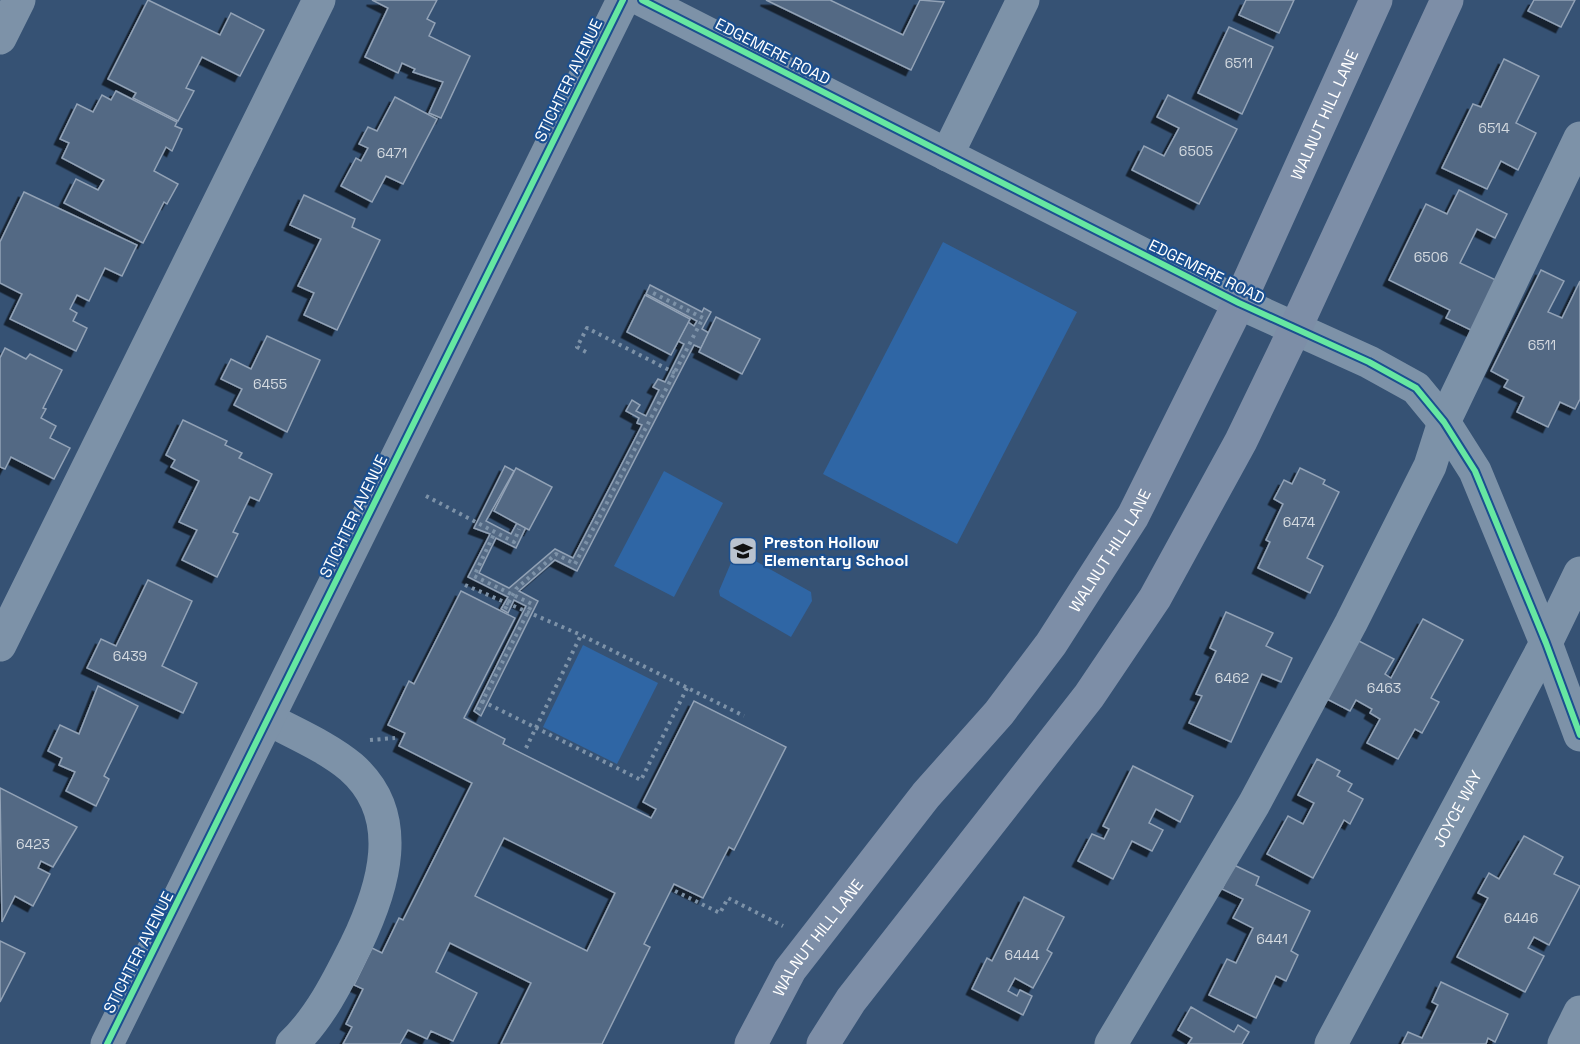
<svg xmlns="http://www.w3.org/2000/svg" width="1580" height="1044" viewBox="0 0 1580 1044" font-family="'Space Grotesk',sans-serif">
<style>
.green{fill:#2f66a5}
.building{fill:#526984;stroke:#92a2b6;stroke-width:1.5;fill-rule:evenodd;filter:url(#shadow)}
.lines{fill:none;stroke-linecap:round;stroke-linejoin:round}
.path{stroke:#7d92a8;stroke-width:4;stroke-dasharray:3 4.5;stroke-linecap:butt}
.minor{stroke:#7d92a8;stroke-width:33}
.major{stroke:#7d8ea7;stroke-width:33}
.cycleway-casing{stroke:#1b4f8f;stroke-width:10}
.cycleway{stroke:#66e7a1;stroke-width:6}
.labels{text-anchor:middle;stroke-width:4.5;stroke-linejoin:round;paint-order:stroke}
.number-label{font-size:14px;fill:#d4dae0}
.street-label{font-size:16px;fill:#fff;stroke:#1b4f8f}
.poi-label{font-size:16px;font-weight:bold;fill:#fff;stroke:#1b4f8f;text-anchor:start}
</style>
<defs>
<filter id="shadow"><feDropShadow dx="-5.5" dy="5.5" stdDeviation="0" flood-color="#0009"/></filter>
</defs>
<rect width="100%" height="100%" fill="#365274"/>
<!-- green -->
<g class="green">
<polygon points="943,242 1077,312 957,544 823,474"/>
<polygon points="664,471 723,503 674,597 614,566"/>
<polygon points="741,553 811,592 812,601 791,637 720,596 719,591 733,558"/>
<polygon points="583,645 658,683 617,764 543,727"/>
</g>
<!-- building -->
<g class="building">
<polygon points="148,0 220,35 231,13 264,30 240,76 202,57 186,88 194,91 178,121 133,98 136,93 108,79"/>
<polygon points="437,0 427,19 435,23 429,36 470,56 441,118 429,113 443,82 413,72 415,69 402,63 398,73 365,57 388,8 372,0"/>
<polygon points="766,0 830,0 903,35 920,0 944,2 911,70"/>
<polygon points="1246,0 1294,0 1279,33 1239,15"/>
<polygon points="1534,0 1575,0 1561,27 1528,11"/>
<polygon points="1229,27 1273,47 1242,114 1198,93"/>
<polygon points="1504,59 1539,76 1516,123 1536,133 1518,170 1501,161 1487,189 1442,168 1473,104 1481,107"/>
<polygon points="116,91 177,122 175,126 182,129 172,151 166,147 154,171 178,184 167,204 164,202 143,243 64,203 76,179 98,190 104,180 62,158 69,143 60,139 77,104 93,112 102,95 111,100"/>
<polygon points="1168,95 1237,129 1199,204 1132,170 1144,146 1164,156 1179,128 1157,117"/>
<polygon points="395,97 437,119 403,184 386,176 372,202 341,186 356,158 361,161 368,148 359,144 368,127 377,131"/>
<polygon points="1459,190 1507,214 1495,238 1477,229 1460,263 1500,282 1475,332 1446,318 1450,310 1389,280 1426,204 1447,214"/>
<polygon points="24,192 137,245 122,276 105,268 89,301 77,295 70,309 77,313 73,321 87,328 76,351 10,319 22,294 0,283 0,242"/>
<polygon points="304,195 355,219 352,227 380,240 337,330 304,315 314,293 298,286 321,239 290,225"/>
<polygon points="1541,270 1564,281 1548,312 1562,318 1580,281 1580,399 1575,409 1560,402 1548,427 1517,412 1524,397 1504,387 1508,380 1491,371"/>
<polygon points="650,285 702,312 704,308 711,312 702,329 709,333 701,348 694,345 577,571 555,560 519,591 538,601 481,716 474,711 526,606 514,600 508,613 501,609 508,597 468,577 490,534 474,528 505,466 514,471 486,521 511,534 517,523 526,527 516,548 496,538 479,573 509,588 555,549 573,558 642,425 637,423 639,418 626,411 632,400 640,405 636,411 646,416 659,390 653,387 658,379 665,382 684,344 678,341 688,322 694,326 697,321 646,294"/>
<polygon points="645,295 690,319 671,355 627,332"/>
<polygon points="716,317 760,339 742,374 699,352"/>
<polygon points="267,336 320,360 287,432 234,405 242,389 221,379 231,359 251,369"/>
<polygon points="5,348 26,359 30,354 62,370 43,408 46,409 41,418 56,426 50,438 70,448 54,479 11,457 5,469 0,467 0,358"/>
<polygon points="183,420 227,441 225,445 242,453 239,458 272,474 259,501 250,497 233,532 238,534 217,577 182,560 197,530 179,522 199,481 171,467 175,460 166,455"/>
<polygon points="516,468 552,487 529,530 494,511"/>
<polygon points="1300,468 1325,480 1323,484 1339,492 1307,558 1323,566 1310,593 1258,568 1270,542 1266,540 1283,504 1274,499 1284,480 1292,484"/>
<polygon points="148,580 192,601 162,666 197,683 183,713 87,668 101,639 116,646"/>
<path d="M461,591L515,618L464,718L505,739L503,744L651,818L656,809L643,802L694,701L786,747L734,850L729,847L703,898L674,884L644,944L650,947L602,1044H501L531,983L450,943L436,972L477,993L453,1041L431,1031L427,1039L408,1030L400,1044H343L352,1027L346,1024L363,989L354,985L372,948L382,953L399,918L403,920L472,783L399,746L405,733L388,725L409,681L414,684ZM504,838L615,893L587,951L475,896Z"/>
<polygon points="1226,612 1273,633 1266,646 1292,658 1281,682 1262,674 1231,742 1189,723 1202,696 1196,694 1216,651 1210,648"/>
<polygon points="1423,619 1463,640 1431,698 1439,702 1422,733 1415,729 1398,759 1367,743 1380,719 1370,713 1372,709 1356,700 1350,711 1325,698 1357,640 1394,659 1385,674 1391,678"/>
<polygon points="98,686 138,706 104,776 109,779 96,806 66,791 75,772 59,765 62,758 48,751 60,725 79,734"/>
<polygon points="1317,759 1340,771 1337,776 1352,784 1348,791 1363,799 1350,824 1344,820 1313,878 1267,854 1288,816 1303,824 1314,803 1298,795"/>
<polygon points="1133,766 1193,796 1180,822 1156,809 1149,823 1163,830 1152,851 1132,841 1113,879 1078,861 1092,834 1104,839 1109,829 1103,826"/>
<polygon points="0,788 77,827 53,867 41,861 38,868 50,874 33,906 15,896 2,922"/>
<polygon points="1524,836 1563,857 1554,874 1580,886 1549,945 1534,937 1528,948 1544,956 1525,992 1457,957 1488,898 1478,893 1489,873 1499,879"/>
<polygon points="1234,865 1259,877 1256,885 1310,911 1291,951 1298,955 1286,981 1276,976 1256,1018 1209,995 1227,959 1236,963 1253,928 1233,918 1243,899 1222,889"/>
<polygon points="1024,897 1064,917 1047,950 1052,953 1033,988 1015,978 1008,991 1017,996 1020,990 1032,996 1023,1015 972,989 987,958 992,961"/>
<polygon points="0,941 25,953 0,1002"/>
<polygon points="1441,982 1508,1014 1495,1042 1488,1038 1486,1044 1402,1044 1408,1032 1422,1038 1438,1005 1432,1002"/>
<polygon points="1191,1007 1234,1032 1238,1025 1249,1032 1242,1044 1188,1044 1192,1038 1178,1030"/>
</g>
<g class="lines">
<!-- path -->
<g class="path">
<polyline points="586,352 577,347 587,328 675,373"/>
<polyline points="426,496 514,542 519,529"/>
<polyline points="465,585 581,635"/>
<polyline points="505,609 516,589 556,554 575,564 703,318 651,292"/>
<polyline points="482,701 641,780 687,688"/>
<polyline points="478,710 532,604 474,576 495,532"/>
<polyline points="370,740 395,738"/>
<polyline points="526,748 581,635 744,716"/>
<polyline points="675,891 720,913 728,898 783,926"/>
</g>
<!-- minor -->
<g class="minor">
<polyline points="642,0 1239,303 1369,362 1416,388 1444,422 1475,471 1546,643 1580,735"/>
<polyline points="0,38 19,0"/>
<polyline points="947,155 1023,0"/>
<polyline points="0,645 319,0"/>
<path d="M268,719C296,734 327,747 351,767C407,816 383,889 356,945C339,979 320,1018 292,1044"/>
<polyline points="107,1044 623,0"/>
<polyline points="1111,1044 1254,804 1351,623 1430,466 1444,422 1580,138"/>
<path id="s1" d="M1331,1044L1546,643L1580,573"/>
<polyline points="1564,1044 1580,1012"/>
</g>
<!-- major -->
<g class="major">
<path id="s2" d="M751,1044L790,970L926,795L999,713L1051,644L1133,516L1239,303L1376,0"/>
<polyline points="823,1044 851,1000 1089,696 1155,598 1241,441 1295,329 1447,0"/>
</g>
<!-- cycleway casing -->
<g class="cycleway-casing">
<g id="cycleway">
<polyline points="642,0 1239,303 1369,362 1416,388 1444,422 1475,471 1546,643 1580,735"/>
<polyline points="107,1044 623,0"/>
</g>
</g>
<!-- cycleway -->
<use href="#cycleway" class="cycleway"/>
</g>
<!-- icons -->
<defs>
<g id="school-square" transform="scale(1.5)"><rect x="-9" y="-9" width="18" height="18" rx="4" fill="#b9c2ce" stroke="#1b4f8f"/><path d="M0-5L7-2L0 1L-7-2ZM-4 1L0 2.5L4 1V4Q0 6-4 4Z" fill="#111"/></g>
</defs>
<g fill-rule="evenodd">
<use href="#school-square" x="743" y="551"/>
</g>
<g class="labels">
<!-- number labels -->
<g class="number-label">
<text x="1239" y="68">6511</text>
<text x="1494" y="133">6514</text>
<text x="1196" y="156">6505</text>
<text x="392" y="158">6471</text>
<text x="1431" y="262">6506</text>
<text x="1542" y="350">6511</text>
<text x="270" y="389">6455</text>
<text x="1299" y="527">6474</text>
<text x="130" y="661">6439</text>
<text x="1232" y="683">6462</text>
<text x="1384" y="693">6463</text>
<text x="33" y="849">6423</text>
<text x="1521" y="923">6446</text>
<text x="1272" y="944">6441</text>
<text x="1022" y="960">6444</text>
</g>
<!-- street labels -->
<g class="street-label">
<text transform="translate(773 51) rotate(27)" y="6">EDGEMERE ROAD</text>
<text transform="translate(568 80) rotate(-64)" y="6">STICHTER AVENUE</text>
<text dy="6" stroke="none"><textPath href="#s2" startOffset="1098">WALNUT HILL LANE</textPath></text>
<text transform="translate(1207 271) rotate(26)" y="6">EDGEMERE ROAD</text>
<text transform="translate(353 516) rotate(-64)" y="6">STICHTER AVENUE</text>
<text dy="6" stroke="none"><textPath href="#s2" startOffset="612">WALNUT HILL LANE</textPath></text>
<text dy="6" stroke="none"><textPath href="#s1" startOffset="267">JOYCE WAY</textPath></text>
<text dy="6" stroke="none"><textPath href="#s2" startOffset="126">WALNUT HILL LANE</textPath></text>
<text transform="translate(138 952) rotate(-63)" y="6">STICHTER AVENUE</text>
</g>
<!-- poi labels -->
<g class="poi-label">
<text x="764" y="548">Preston Hollow<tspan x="764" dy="18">Elementary School</tspan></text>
</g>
</g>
</svg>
